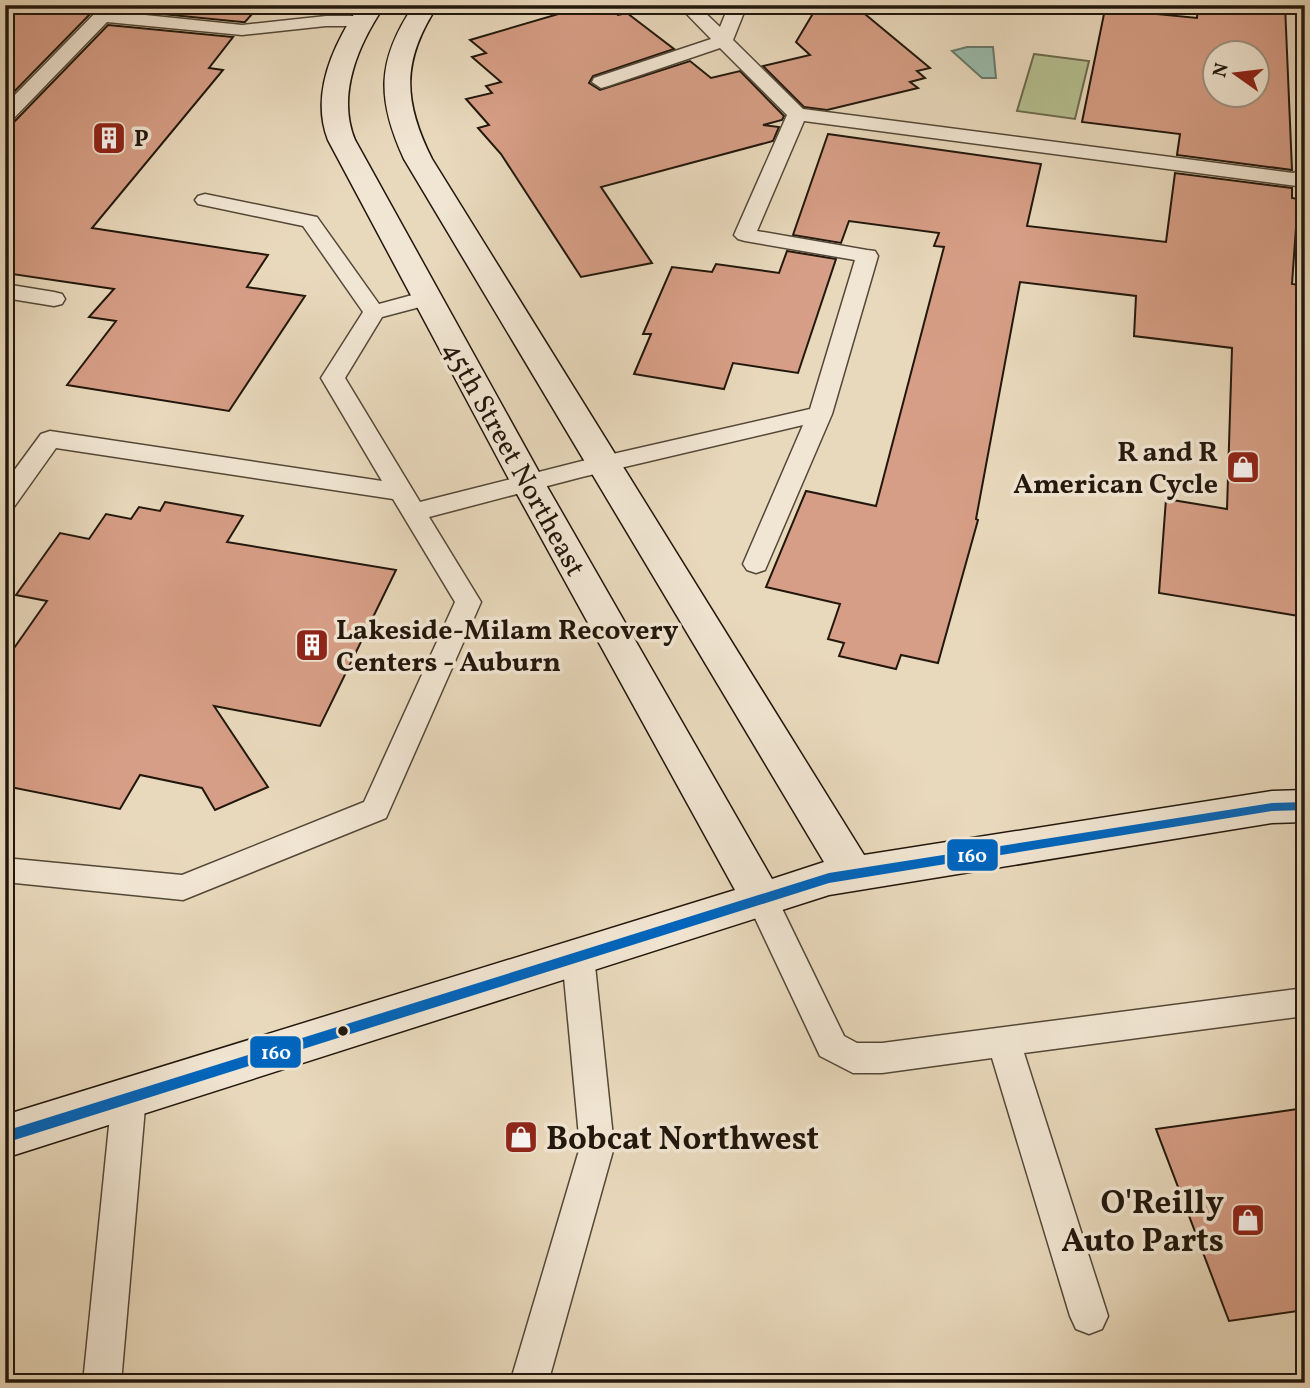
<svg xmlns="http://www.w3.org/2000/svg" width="1310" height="1388" viewBox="0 0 1310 1388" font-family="Vollkorn,serif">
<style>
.green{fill:#b5bf91;stroke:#6b6b4e;stroke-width:2}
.water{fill:#99bbab;stroke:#69796b;stroke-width:2}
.building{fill:#d69e86;stroke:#21170c;stroke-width:2;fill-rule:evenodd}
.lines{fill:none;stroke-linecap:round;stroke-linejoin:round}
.lane-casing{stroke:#534838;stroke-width:3}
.secondary-casing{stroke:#21170c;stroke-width:3}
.lane{fill:#f1e6d3;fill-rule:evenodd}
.secondary{fill:#f1e6d3;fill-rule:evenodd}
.bus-1-casing{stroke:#f1e6d3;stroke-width:6}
.bus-1{fill:#0065bd;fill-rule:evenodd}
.bus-dot{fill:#21170c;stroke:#f1e6d3;stroke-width:2.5}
.labels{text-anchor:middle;stroke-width:7;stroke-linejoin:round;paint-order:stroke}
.far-poi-label{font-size:23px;font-weight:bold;fill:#21170c;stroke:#f1e6d3;text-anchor:start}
.poi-label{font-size:28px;font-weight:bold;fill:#21170c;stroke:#f1e6d3;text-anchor:end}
.street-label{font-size:28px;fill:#21170c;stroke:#f1e6d3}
.near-poi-label{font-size:33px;font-weight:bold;fill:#21170c;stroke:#f1e6d3;text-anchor:start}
.line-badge{stroke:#f1e6d3;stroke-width:2.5}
.badge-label{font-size:19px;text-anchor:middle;font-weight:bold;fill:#fff}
</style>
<rect width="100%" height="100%" fill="#e9d9bc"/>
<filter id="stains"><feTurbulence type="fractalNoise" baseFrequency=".00286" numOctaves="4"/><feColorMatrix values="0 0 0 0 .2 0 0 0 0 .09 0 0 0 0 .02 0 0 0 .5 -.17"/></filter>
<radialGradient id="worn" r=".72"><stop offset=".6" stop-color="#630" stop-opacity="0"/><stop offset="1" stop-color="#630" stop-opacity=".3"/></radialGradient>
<!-- green -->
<polygon class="green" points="1034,54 1089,61 1075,119 1017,111"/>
<!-- water -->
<polygon class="water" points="967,47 993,47 996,78 982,78 952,51"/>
<!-- building -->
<g class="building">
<polygon points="5,5 99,5 5,101"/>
<polygon points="124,5 260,5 245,22 242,22 121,10"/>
<polygon points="589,5 605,5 618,15 627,13 674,49 593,76 589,83 600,90 690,61 711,78 740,71 784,116 782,120 763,125 779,127 773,141 601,187 652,263 581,277 501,154 478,128 489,125 466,99 492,93 486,86 501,82 472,57 486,53 470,40"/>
<polygon points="818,5 854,5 930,68 917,71 925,78 910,82 918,88 827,110 804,107 763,66 810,55 796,42"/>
<path d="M1198,5H1285L1292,170L1177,155L1180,134L1082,122L1105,9L1197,18ZM1215,52H1257V94H1215Z"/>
<polygon points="108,25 233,37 209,68 223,70 92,228 268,255 247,287 305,296 229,411 67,385 116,321 89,317 114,289 5,273 5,124 14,122"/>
<polygon points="828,134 1041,164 1027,226 1166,242 1175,173 1292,188 1292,198 1298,199 1292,284 1305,286 1305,617 1159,593 1166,499 1227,509 1232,348 1134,336 1136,296 1020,282 976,519 978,520 938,663 901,655 896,669 839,656 844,643 828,639 840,604 766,587 806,491 876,506 944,247 934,246 939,233 849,221 841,243 793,235"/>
<polygon points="787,251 836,259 798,373 733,363 724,389 634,374 651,334 643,334 672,267 712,272 716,264 779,273"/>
<polygon points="165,502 243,516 227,542 396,570 320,726 214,706 268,787 215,810 202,788 140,775 120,809 5,786 5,661 47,601 16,595 60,533 89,539 106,514 131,519 139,507 160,511"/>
<polygon points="1305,1108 1305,1310 1229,1321 1156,1129"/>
</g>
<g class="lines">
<!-- lane casing -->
<g class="lane-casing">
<g id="lane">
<polygon points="103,5 122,5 116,12 242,25 326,16 360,16 369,21 360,26 326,26 242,35 107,22 12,120 5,122 5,105"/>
<polygon points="678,5 697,5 720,27 729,5 747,5 733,40 803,109 1293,173 1305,169 1305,184 1297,186 804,121 757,231 867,250 875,251 878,256 832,414 765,570 756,573 747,570 743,564 803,425 582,477 429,517 481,602 386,818 183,900 5,882 5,858 182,875 364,802 455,602 393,499 56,448 14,507 5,509 5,483 41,434 50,431 382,481 321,378 363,312 303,226 198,204 195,200 198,196 205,194 317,217 379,304 427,291 435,293 438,298 435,303 382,317 345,378 420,502 582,461 810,409 855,260 745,241 738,239 734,235 787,115 720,48 608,86 601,88 592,82 594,78 711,39"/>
<polygon points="5,284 54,292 62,294 65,299 62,304 54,306 5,298"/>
<polygon points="762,886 773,890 844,1036 857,1043 882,1043 1305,988 1305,1016 1024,1053 1108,1316 1102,1329 1089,1334 1076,1329 1070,1316 992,1058 882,1073 853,1073 820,1056 746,899 751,890"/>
<polygon points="578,943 589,947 594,956 614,1147 548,1383 510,1383 580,1147 562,956 567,947"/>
<polygon points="129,1081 141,1085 146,1096 121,1383 83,1383 112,1096 117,1085"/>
</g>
</g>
<!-- secondary casing -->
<g class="secondary-casing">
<path id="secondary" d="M360,5H385C359,43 336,94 355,140L545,483L772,879L824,862L404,159C377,100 376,61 414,5H438C401,61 403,101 432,159L864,855L1272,791L1305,790V822L1272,823L829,895L5,1158V1115L735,890L511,483L328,140C310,94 334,43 360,5Z"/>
</g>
<!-- lane -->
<use href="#lane" class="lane"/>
<!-- secondary -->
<use href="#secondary" class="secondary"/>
<!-- bus-1 casing -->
<g class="bus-1-casing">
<polygon id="bus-1" points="1305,802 1305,810 1272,811 829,883 5,1143 5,1131 829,873 1272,803"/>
</g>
<!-- bus-1 -->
<use href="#bus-1" class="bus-1"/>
</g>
<!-- icons -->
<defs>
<g id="building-square" transform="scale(1.75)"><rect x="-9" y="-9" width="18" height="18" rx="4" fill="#8f2418" stroke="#f1e6d3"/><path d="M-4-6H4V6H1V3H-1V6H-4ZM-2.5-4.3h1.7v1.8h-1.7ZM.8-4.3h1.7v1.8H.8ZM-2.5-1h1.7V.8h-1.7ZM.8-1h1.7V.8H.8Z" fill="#fff"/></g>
<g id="shop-square" transform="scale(1.75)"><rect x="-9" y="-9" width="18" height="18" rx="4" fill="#8f2418" stroke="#f1e6d3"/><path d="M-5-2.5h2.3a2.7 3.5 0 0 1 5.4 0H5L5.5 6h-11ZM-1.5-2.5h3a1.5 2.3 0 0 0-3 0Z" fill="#fff"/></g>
</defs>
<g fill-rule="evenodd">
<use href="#building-square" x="109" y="138"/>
<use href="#shop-square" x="1243" y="467"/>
<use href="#building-square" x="312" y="645"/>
<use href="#shop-square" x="521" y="1137"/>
<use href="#shop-square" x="1248" y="1220"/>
</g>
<!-- markers -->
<circle class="bus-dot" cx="343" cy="1031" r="6"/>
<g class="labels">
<!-- far-poi labels -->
<g class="far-poi-label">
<text x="134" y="146">P</text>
</g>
<!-- poi labels -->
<g class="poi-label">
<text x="1218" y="461">R and R<tspan x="1218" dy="32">American Cycle</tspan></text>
<text x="336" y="639" text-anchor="start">Lakeside-Milam Recovery<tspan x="336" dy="32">Centers - Auburn</tspan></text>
</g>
<!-- street labels -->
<g class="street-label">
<text transform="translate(515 458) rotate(61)" y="10">45th Street Northeast</text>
</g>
<!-- near-poi labels -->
<g class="near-poi-label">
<text x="546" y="1149">Bobcat Northwest</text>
<text x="1224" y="1213" text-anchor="end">O'Reilly<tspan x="1224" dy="38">Auto Parts</tspan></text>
</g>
</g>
<g class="line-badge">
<rect x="946" y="838" width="53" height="34" rx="7" fill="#0065bd"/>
<rect x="249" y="1035" width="53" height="34" rx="7" fill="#0065bd"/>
</g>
<g class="badge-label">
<text x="972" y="862">160</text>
<text x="276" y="1059">160</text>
</g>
<!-- margin -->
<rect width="1310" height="1388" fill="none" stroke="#e9d9bc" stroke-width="28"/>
<rect x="7" y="7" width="1296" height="1374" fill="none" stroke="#21170c" stroke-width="3.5"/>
<rect x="14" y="14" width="1282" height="1360" fill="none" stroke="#21170c" stroke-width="2"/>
<!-- north arrow -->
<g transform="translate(1236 74) rotate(284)"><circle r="33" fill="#f1e6d3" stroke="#9e9383" stroke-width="2"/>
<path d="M0-5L12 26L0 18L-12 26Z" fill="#8f2418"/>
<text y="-10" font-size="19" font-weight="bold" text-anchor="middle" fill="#21170c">N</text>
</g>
<rect width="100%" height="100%" filter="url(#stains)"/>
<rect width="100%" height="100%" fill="url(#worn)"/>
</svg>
